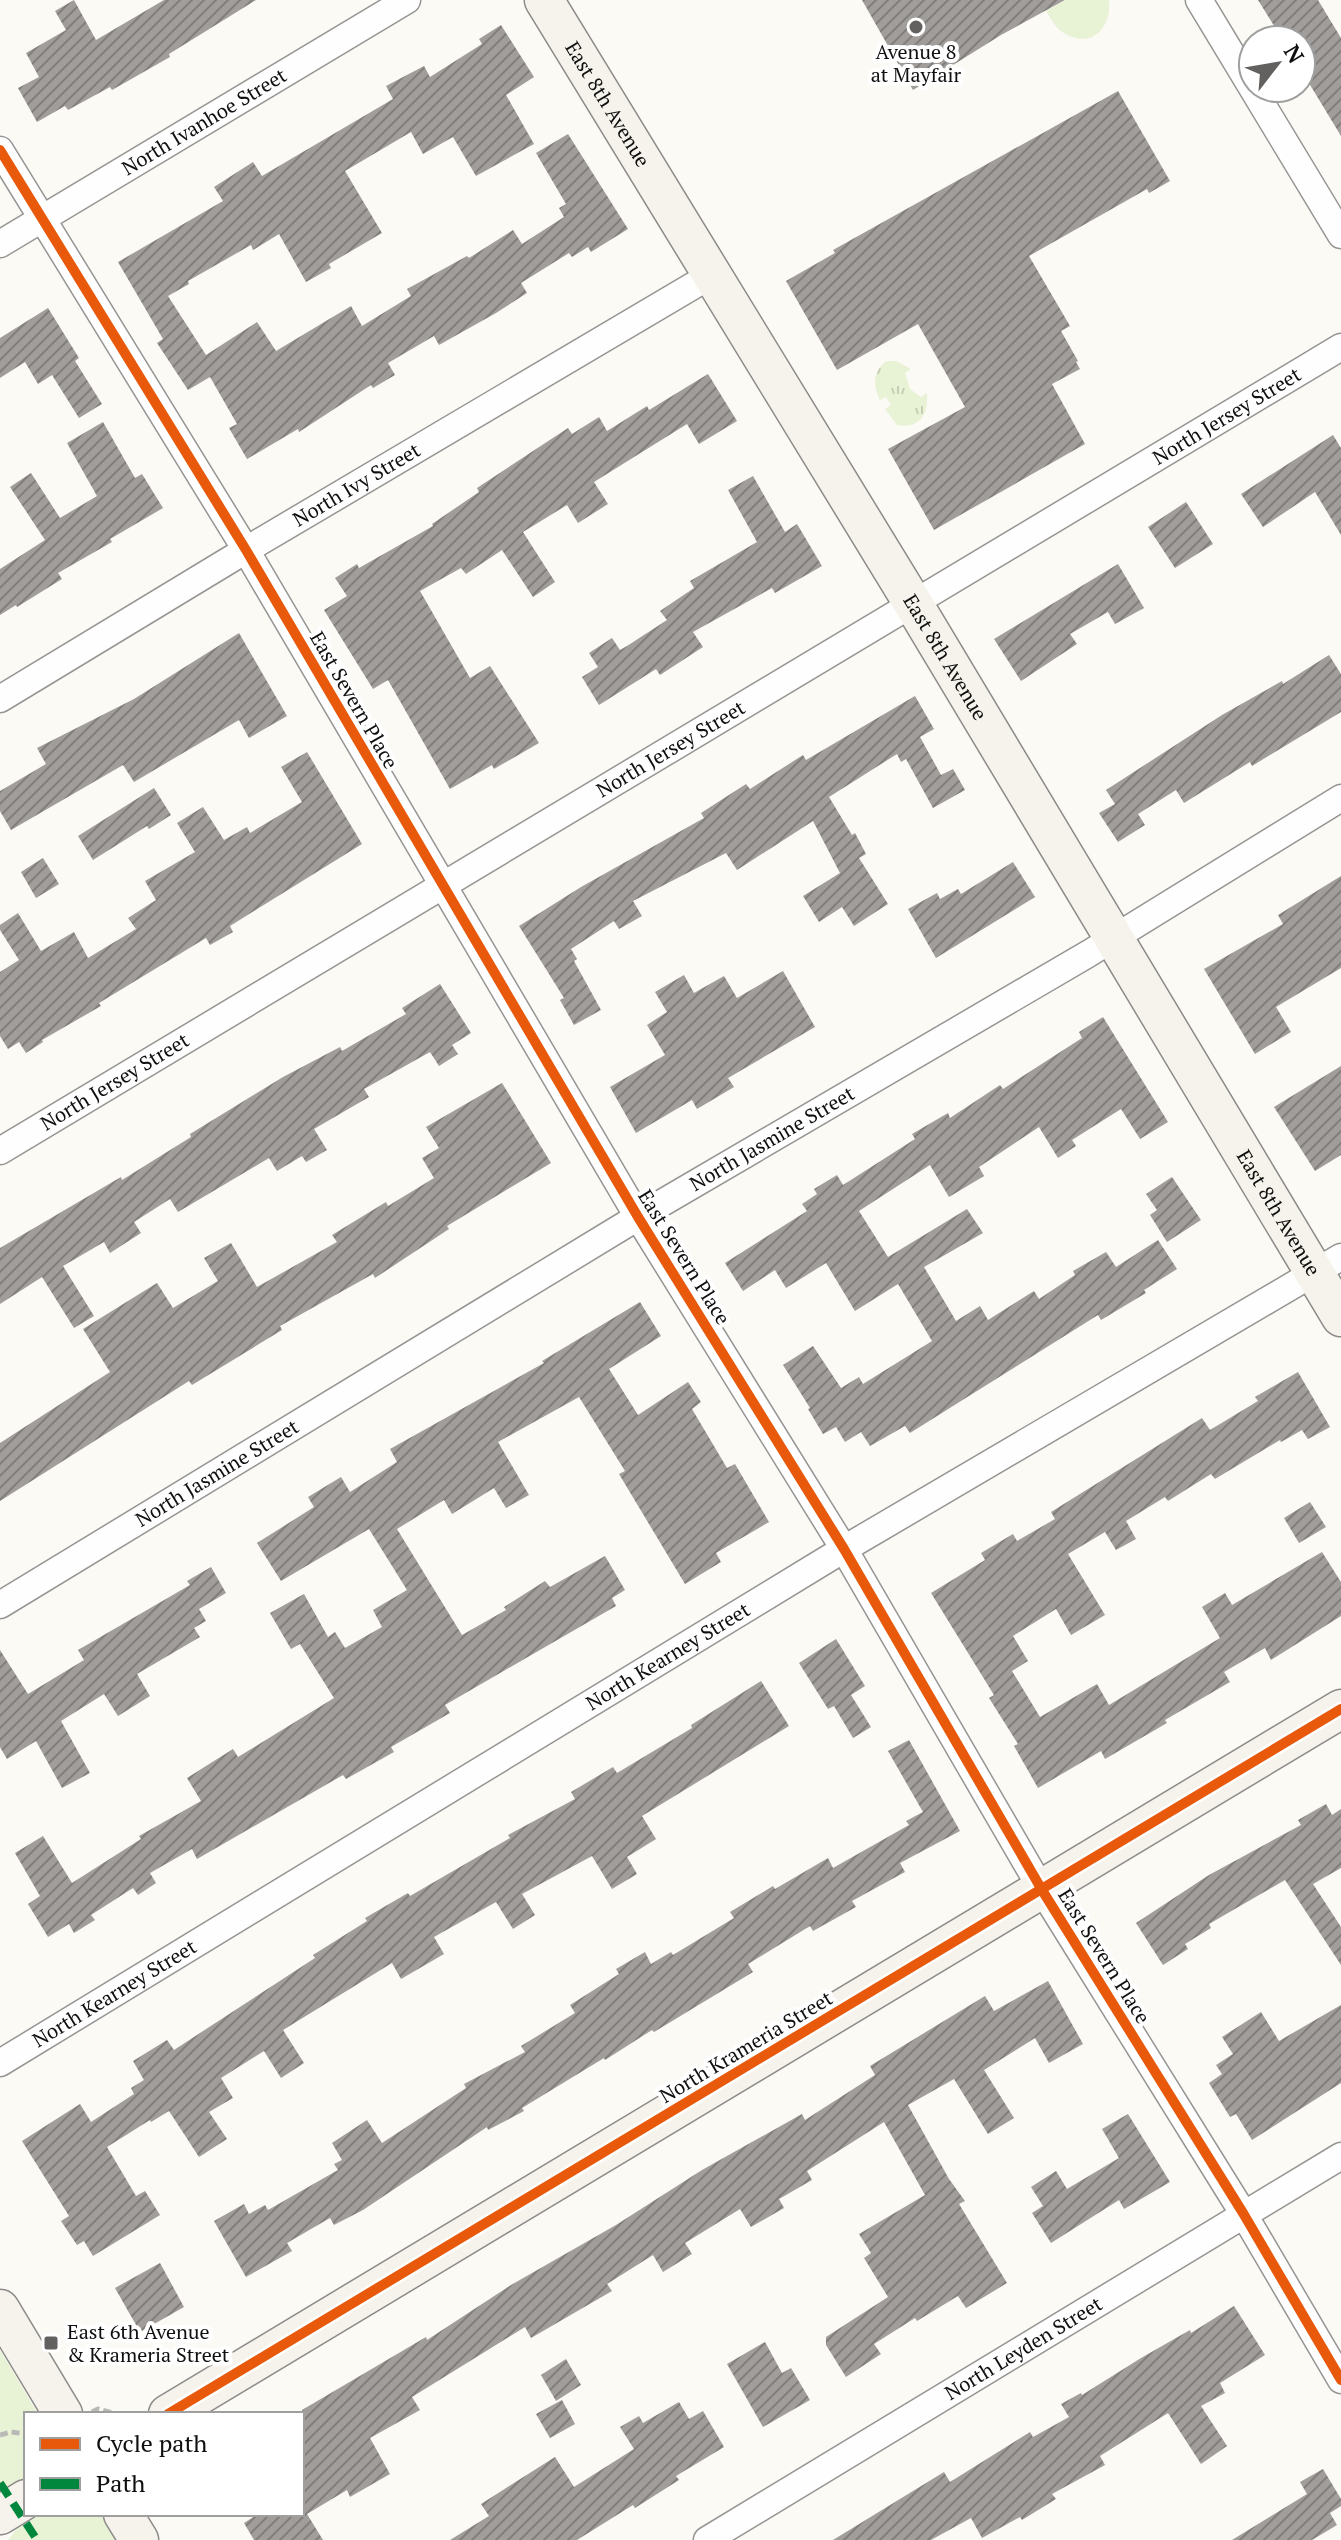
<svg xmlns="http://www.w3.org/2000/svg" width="1341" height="2540" viewBox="0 0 1341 2540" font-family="'PT Serif',serif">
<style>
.grass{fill:url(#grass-tufts)}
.park{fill:#e8f2d4}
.building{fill:url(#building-hatch)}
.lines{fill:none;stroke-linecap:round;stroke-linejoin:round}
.street-casing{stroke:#969593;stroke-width:29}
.secondary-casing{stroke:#8c8b89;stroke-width:41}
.path{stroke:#b9b9b8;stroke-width:5;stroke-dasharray:8 4;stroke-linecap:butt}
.street{stroke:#fffefe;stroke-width:26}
.secondary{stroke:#f5f3eb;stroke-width:38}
.quiet{stroke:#00873e;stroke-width:8;stroke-dasharray:16 8;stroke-linecap:butt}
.cycleway-casing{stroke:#fff;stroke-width:15}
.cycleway{stroke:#e8590c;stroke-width:10}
.poi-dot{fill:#626160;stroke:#fff;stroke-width:3}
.labels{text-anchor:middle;stroke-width:8;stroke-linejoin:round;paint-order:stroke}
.poi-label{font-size:20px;fill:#0f0f0f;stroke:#fff}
.street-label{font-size:20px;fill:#0f0f0f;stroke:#fff}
</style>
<defs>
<pattern id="grass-tufts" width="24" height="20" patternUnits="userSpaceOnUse" patternTransform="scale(2)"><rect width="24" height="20" fill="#e8f2d4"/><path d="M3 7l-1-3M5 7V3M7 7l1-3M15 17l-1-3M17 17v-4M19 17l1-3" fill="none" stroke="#c6ceb5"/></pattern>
<pattern id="building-hatch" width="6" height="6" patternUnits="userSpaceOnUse" patternTransform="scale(2)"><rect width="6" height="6" fill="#a09d9a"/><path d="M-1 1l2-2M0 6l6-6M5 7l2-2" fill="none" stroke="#817e7c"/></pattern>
</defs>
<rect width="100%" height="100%" fill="#fcfaf5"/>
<!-- grass -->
<path class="grass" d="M886,361H896L911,369L905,373L910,389L921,397L927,393C929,414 920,429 897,425L885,409L891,405L886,397L880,400C873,385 872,373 886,361Z"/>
<!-- park -->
<g class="park">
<path d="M1066,0H1109C1112,30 1089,51 1061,31C1055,27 1050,17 1046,11Z"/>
<polygon points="0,2350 38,2414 26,2414 26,2478 0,2494"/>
<polygon points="42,2514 105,2514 120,2540 8,2540 17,2529"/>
</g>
<!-- building -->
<g class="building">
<polygon points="74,0 96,40 164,0 256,0 169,54 170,57 112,90 110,87 68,110 65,106 37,122 18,88 39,77 26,53 66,30 55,11"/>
<polygon points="862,0 1065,0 1001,35 913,90"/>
<polygon points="1258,0 1318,0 1341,38 1341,136 1301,70 1301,40 1283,40"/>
<polygon points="501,25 534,77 506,95 534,144 476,176 453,137 423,154 411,132 345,171 382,233 329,264 331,268 306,282 279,234 253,250 251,245 188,281 189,284 168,296 206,355 257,322 276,351 351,306 362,326 411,296 407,289 467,256 469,258 513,230 522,244 564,217 559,208 566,204 536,153 568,134 628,229 591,252 588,247 572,257 569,253 521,283 527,293 496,313 439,345 434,336 388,363 395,375 373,388 371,385 299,432 298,429 247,459 229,428 237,424 210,377 188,390 157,343 163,339 118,262 223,201 214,187 253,162 262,176 393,99 386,86 424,66 430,77 482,44 479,39"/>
<polygon points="1118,91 1170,181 1149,193 1147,189 1029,256 1070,326 1061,331 1078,361 1076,362 1080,369 1052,384 1085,444 934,530 888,449 965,407 918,324 837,370 786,281 835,253 833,250"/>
<polygon points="48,308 79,358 75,361 102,404 79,418 52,375 38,384 25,362 0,378 0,338"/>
<polygon points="708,374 737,421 699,444 687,424 594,482 608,504 578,523 567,505 523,532 555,582 533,597 502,550 466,574 461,568 420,591 470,678 490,666 539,743 494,769 492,765 450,789 388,680 373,689 324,610 347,596 335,578 357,564 359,568 433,526 432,524 479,492 477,488 568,428 572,434 599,417 607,431 647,406 649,410"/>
<polygon points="103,422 135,478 142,474 163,508 110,539 112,542 58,573 62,579 17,607 16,605 0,615 0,569 45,540 10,487 31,473 60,518 97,496 67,443"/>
<polygon points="1333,435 1341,448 1341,535 1315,492 1263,527 1241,494"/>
<polygon points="753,476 785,532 797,524 822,566 775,593 772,588 693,632 703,647 660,675 656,669 599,705 582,677 598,667 589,653 612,638 620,650 627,646 667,620 660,611 694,588 690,581 757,542 728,490"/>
<polygon points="1186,502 1213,544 1175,568 1148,527"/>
<polygon points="1118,564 1144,608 1115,624 1108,612 1070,634 1077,644 1021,681 994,639"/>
<polygon points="239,633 287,716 249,738 239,720 134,782 123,765 11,830 0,811 0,791 46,764 37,748 134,699"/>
<polygon points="1329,655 1341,674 1341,712 1252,766 1250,762 1184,803 1176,790 1138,814 1145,825 1118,842 1099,813 1115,804 1106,790 1222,715 1282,681 1283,684"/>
<polygon points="915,696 934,729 920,737 941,775 953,769 965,790 933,808 906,759 901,762 897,754 829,797 852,835 855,833 866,854 859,858 888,904 854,926 842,907 819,922 803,896 840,873 813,821 737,870 726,853 633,901 642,916 619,929 614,921 571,949 577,959 574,961 601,1010 574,1025 560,1000 564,998 519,926 581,887 704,818 701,813 746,784 750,789 803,755 806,760"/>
<polygon points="307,752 362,844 230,926 233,932 210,945 206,938 99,1003 101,1006 42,1040 43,1042 26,1053 19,1042 8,1049 0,1036 0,972 19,960 0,930 0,925 18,913 41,951 74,932 88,958 136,929 128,918 156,900 145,881 195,852 177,823 203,807 224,840 247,827 250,833 302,802 281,767"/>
<polygon points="154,788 171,815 149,829 147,826 93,860 78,836"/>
<polygon points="43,858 59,884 36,898 21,872"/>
<polygon points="1013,862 1035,897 936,958 908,909 937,893 940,899 958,889 961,894"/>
<polygon points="1341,876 1341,968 1276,1007 1291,1032 1255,1054 1204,969 1283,924 1278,915"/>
<polygon points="783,971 815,1027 728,1078 734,1087 697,1109 692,1100 636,1133 610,1087 665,1055 647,1025 667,1012 655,992 684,975 694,993 724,976 737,998"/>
<polygon points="440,984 471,1033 452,1045 458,1054 439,1066 430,1052 364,1089 369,1097 314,1129 327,1150 306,1162 302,1156 277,1171 269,1158 178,1212 170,1199 134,1222 141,1233 110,1253 104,1242 63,1266 94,1316 74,1328 42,1277 0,1304 0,1248 121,1177 122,1180 191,1137 190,1134 283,1077 340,1047 342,1051 406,1014 402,1008"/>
<polygon points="1103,1017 1168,1122 1140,1139 1121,1109 1072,1140 1076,1146 1058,1158 1039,1127 979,1167 984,1176 949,1197 930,1165 859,1211 888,1257 967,1209 983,1233 924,1267 956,1321 980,1306 988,1320 1034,1291 1039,1299 1075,1275 1073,1271 1106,1252 1116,1267 1158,1240 1177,1269 1144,1290 1146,1293 1101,1320 1098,1315 910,1433 905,1426 870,1446 861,1432 845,1442 836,1427 823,1434 808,1409 810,1408 783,1365 813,1346 841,1388 859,1377 863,1384 932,1341 898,1284 855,1311 826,1263 786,1288 775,1270 743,1291 725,1263 807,1211 802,1204 817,1194 814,1189 837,1175 843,1185 915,1139 912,1134 948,1113 950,1118 1000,1085 1003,1089 1082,1038 1079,1032"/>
<polygon points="1341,1066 1341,1155 1315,1171 1274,1107"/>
<polygon points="502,1083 551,1163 447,1226 449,1229 375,1278 373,1274 280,1326 282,1330 192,1385 189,1381 0,1501 0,1443 110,1372 83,1329 157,1283 173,1308 218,1281 204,1258 231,1243 257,1287 337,1242 332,1235 386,1202 388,1206 434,1178 422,1158 439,1148 426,1127"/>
<polygon points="1172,1177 1201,1220 1167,1242 1150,1215 1157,1210 1146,1194"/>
<polygon points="640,1302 661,1336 609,1369 638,1415 688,1382 701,1402 692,1409 727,1468 735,1464 769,1522 716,1553 721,1562 685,1584 619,1474 625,1471 579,1397 498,1442 529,1495 506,1508 494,1488 452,1514 444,1500 397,1529 462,1635 506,1610 504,1607 545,1581 550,1587 605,1556 625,1590 612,1598 616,1606 445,1705 450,1713 391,1747 394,1752 346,1779 343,1775 197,1859 192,1849 150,1873 156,1883 138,1895 133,1888 91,1915 95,1920 74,1933 69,1924 48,1937 28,1904 40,1896 15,1853 43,1836 72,1883 141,1839 139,1836 201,1801 187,1778 233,1749 238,1757 334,1698 300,1644 291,1649 270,1613 304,1594 328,1637 335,1632 345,1648 382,1627 373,1610 407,1590 369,1529 281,1581 257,1543 314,1507 308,1497 341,1477 350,1492 397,1462 390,1449 544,1363 542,1361"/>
<polygon points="1298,1372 1330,1427 1308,1439 1302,1430 1281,1442 1280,1440 1215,1479 1211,1474 1168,1501 1165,1497 1126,1521 1136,1539 1116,1550 1105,1532 1068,1554 1105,1615 1071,1635 1056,1609 1013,1636 1028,1661 1012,1671 1040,1717 1097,1684 1109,1705 1220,1638 1202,1607 1225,1593 1232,1605 1322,1552 1341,1582 1341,1616 1271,1660 1265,1648 1224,1672 1230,1682 1165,1720 1167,1723 1105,1759 1101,1751 1038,1788 1014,1746 1018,1744 989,1698 994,1695 931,1593 985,1560 981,1553 1013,1534 1017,1541 1055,1519 1051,1512 1202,1418 1210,1430 1258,1401 1255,1397"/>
<polygon points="1310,1502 1326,1527 1299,1543 1284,1518"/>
<polygon points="211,1567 226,1593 199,1609 206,1621 194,1628 200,1637 137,1674 150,1696 118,1716 104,1694 61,1721 90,1773 62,1788 36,1741 7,1759 0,1747 0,1650 28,1694 84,1660 78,1650 190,1585 187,1581"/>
<polygon points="836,1639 865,1686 851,1695 871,1727 853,1738 834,1706 828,1709 799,1663"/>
<polygon points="761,1681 789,1726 642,1816 656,1839 627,1857 637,1874 612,1889 592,1856 522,1894 535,1915 513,1929 496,1902 434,1937 444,1954 401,1979 392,1963 283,2030 304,2063 281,2078 264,2051 221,2078 233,2098 209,2112 227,2139 199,2157 169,2111 151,2122 150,2120 107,2147 136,2196 145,2191 160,2215 93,2256 84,2241 77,2245 61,2221 69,2216 22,2141 80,2104 91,2122 134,2094 131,2088 144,2080 133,2061 167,2040 174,2050 315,1958 313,1955 367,1921 365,1918 408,1893 410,1896 510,1838 508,1835 575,1799 571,1792 613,1767 617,1773 692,1728 691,1725"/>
<polygon points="909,1740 960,1831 900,1863 905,1872 852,1901 856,1907 813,1931 810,1926 748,1964 753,1972 654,2032 652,2030 605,2060 604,2058 522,2108 524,2111 488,2130 487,2127 363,2210 334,2225 330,2218 287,2243 292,2251 246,2277 214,2221 244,2204 249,2214 265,2205 268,2210 338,2170 334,2164 342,2160 332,2143 367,2120 382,2143 466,2088 464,2084 525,2052 521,2046 575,2013 570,2005 619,1974 616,1969 645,1952 651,1964 671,1952 673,1955 734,1918 730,1912 773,1886 775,1889 828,1858 833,1868 909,1825 906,1821 923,1812 888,1751"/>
<polygon points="1326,1804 1332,1815 1341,1809 1341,1868 1313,1884 1341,1927 1341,1965 1285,1880 1209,1924 1211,1928 1185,1944 1188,1949 1163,1965 1136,1923 1209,1875 1301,1825 1298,1820"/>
<polygon points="1048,1981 1083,2044 1049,2063 1035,2038 984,2070 1014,2118 988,2134 954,2079 908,2105 949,2179 965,2201 959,2204 1007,2283 966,2308 958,2296 917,2321 915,2318 874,2344 881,2354 846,2377 826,2345 826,2337 888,2297 864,2258 871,2253 859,2234 925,2195 884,2122 807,2171 812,2180 779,2199 784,2208 751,2227 740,2209 685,2243 692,2254 663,2272 653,2255 607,2284 612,2291 531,2338 525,2327 412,2397 420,2410 370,2438 390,2474 350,2497 347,2490 307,2514 323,2540 254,2540 244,2523 258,2514 302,2514 302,2410 426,2337 427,2340 511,2285 616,2225 702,2170 802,2114 805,2120 875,2075 870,2066 985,1996 994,2011"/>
<polygon points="1341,2005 1341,2083 1252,2140 1236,2114 1230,2117 1209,2083 1222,2074 1216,2065 1233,2054 1222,2037 1261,2012 1279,2041"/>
<polygon points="1128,2114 1170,2182 1124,2209 1119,2200 1051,2243 1032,2213 1043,2206 1031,2187 1056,2171 1067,2189 1119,2158 1102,2129"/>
<polygon points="160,2263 184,2307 140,2332 115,2288"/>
<polygon points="1234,2306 1265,2355 1220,2383 1225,2393 1201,2406 1227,2446 1201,2464 1168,2413 1100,2456 1105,2465 1052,2494 1056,2499 1022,2520 1020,2517 982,2538 971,2518 931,2540 833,2540 944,2472 950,2482 1030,2432 1033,2437 1069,2417 1061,2404 1081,2393 1082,2395 1141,2358 1190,2330 1191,2333"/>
<polygon points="765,2342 782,2373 791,2368 810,2400 763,2427 727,2364"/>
<polygon points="566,2359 581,2385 556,2401 541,2375"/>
<polygon points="562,2400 575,2424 550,2438 536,2414"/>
<polygon points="679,2402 689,2419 703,2411 724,2447 676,2476 679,2480 635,2508 633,2505 577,2540 450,2540 489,2516 481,2504 555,2457 574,2487 634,2449 620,2427 639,2416 643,2423"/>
<polygon points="1323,2469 1341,2499 1341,2506 1330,2513 1337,2525 1312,2540 1232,2540 1307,2494 1300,2482"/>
</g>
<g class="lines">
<!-- street casing -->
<g class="street-casing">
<g id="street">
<polyline points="1199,0 1341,235"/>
<polyline points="0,150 246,550 638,1217 844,1549 1042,1890 1243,2213 1341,2380"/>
<path id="s1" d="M0,244L407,0"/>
<path id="s2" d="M0,699L246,550L713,274"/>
<path id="s3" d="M0,1151C446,881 895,617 1341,347"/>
<path id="s4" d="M0,1605L638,1217L1088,954L1341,798"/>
<path id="s5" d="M0,2063L844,1549L1341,1257"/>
<path id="s6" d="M707,2540L1341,2156"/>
</g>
</g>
<!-- secondary casing -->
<g class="secondary-casing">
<g id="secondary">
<path id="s7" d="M544,0L914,605L1341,1317"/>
<polyline points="0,2309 63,2414"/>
<polyline points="168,2414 1341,1709"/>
<polyline points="123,2514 139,2540"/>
<polyline points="0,2515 26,2499"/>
</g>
</g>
<!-- path -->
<g class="path">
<polyline points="92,2412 98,2409 117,2414"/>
<polyline points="0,2435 11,2432 26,2434"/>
</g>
<!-- street -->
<use href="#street" class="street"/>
<!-- secondary -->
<use href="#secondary" class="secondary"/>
<!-- quiet -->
<polyline class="quiet" points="0,2483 37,2540"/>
<!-- cycleway casing -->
<g class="cycleway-casing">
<g id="cycleway">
<polyline points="0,150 246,550 638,1217 844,1549 1042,1890 1243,2213 1341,2380"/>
<polyline points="168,2414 1341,1709"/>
</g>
</g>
<!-- cycleway -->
<use href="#cycleway" class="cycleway"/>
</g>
<!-- markers -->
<g class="poi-dot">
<circle cx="916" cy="27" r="8"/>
<rect x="43" y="2335" width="16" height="16" rx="4"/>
</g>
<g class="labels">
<!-- poi labels -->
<g class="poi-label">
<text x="916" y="59">Avenue 8<tspan x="916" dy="23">at Mayfair</tspan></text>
<text x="67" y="2339" text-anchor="start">East 6th Avenue<tspan x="67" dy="23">&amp; Krameria Street</tspan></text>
</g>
<!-- street labels -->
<g class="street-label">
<text dy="7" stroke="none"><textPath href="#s7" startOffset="122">East 8th Avenue</textPath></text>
<text dy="7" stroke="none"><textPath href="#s1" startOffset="238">North Ivanhoe Street</textPath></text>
<text dy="7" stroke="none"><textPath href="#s3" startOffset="1430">North Jersey Street</textPath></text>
<text dy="7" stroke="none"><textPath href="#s2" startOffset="416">North Ivy Street</textPath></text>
<text dy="7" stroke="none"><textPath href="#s7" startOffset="770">East 8th Avenue</textPath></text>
<text transform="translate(354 700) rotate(60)" y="7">East Severn Place</text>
<text dy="7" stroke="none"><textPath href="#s3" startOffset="782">North Jersey Street</textPath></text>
<text dy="7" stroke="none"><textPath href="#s3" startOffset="134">North Jersey Street</textPath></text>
<text dy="7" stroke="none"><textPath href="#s4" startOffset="902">North Jasmine Street</textPath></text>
<text dy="7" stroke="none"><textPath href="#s7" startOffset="1418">East 8th Avenue</textPath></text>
<text transform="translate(684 1257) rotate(58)" y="7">East Severn Place</text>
<text dy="7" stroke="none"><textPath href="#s4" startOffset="254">North Jasmine Street</textPath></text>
<text dy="7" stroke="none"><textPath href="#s5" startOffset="782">North Kearney Street</textPath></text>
<text transform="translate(1104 1956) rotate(58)" y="7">East Severn Place</text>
<text dy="7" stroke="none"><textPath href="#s5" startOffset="134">North Kearney Street</textPath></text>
<text transform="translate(746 2047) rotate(-31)" y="7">North Krameria Street</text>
<text dy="7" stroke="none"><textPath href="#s6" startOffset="370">North Leyden Street</textPath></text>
</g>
</g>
<!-- legend -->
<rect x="24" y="2412" width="280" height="104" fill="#ffffff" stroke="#9f9f9f" stroke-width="2"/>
<rect x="40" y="2438" width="40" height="12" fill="#e8590c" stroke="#9f9f9f" stroke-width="2"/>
<text x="96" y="2452" font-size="24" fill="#0f0f0f">Cycle path</text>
<rect x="40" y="2478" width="40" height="12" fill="#00873e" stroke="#9f9f9f" stroke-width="2"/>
<text x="96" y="2492" font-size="24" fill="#0f0f0f">Path</text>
<!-- north arrow -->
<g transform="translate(1277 64) rotate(59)"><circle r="38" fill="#ffffff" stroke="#9f9f9f" stroke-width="2"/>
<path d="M0-6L14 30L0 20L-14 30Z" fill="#626160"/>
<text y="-12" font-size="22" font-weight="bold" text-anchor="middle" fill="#0f0f0f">N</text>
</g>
</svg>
